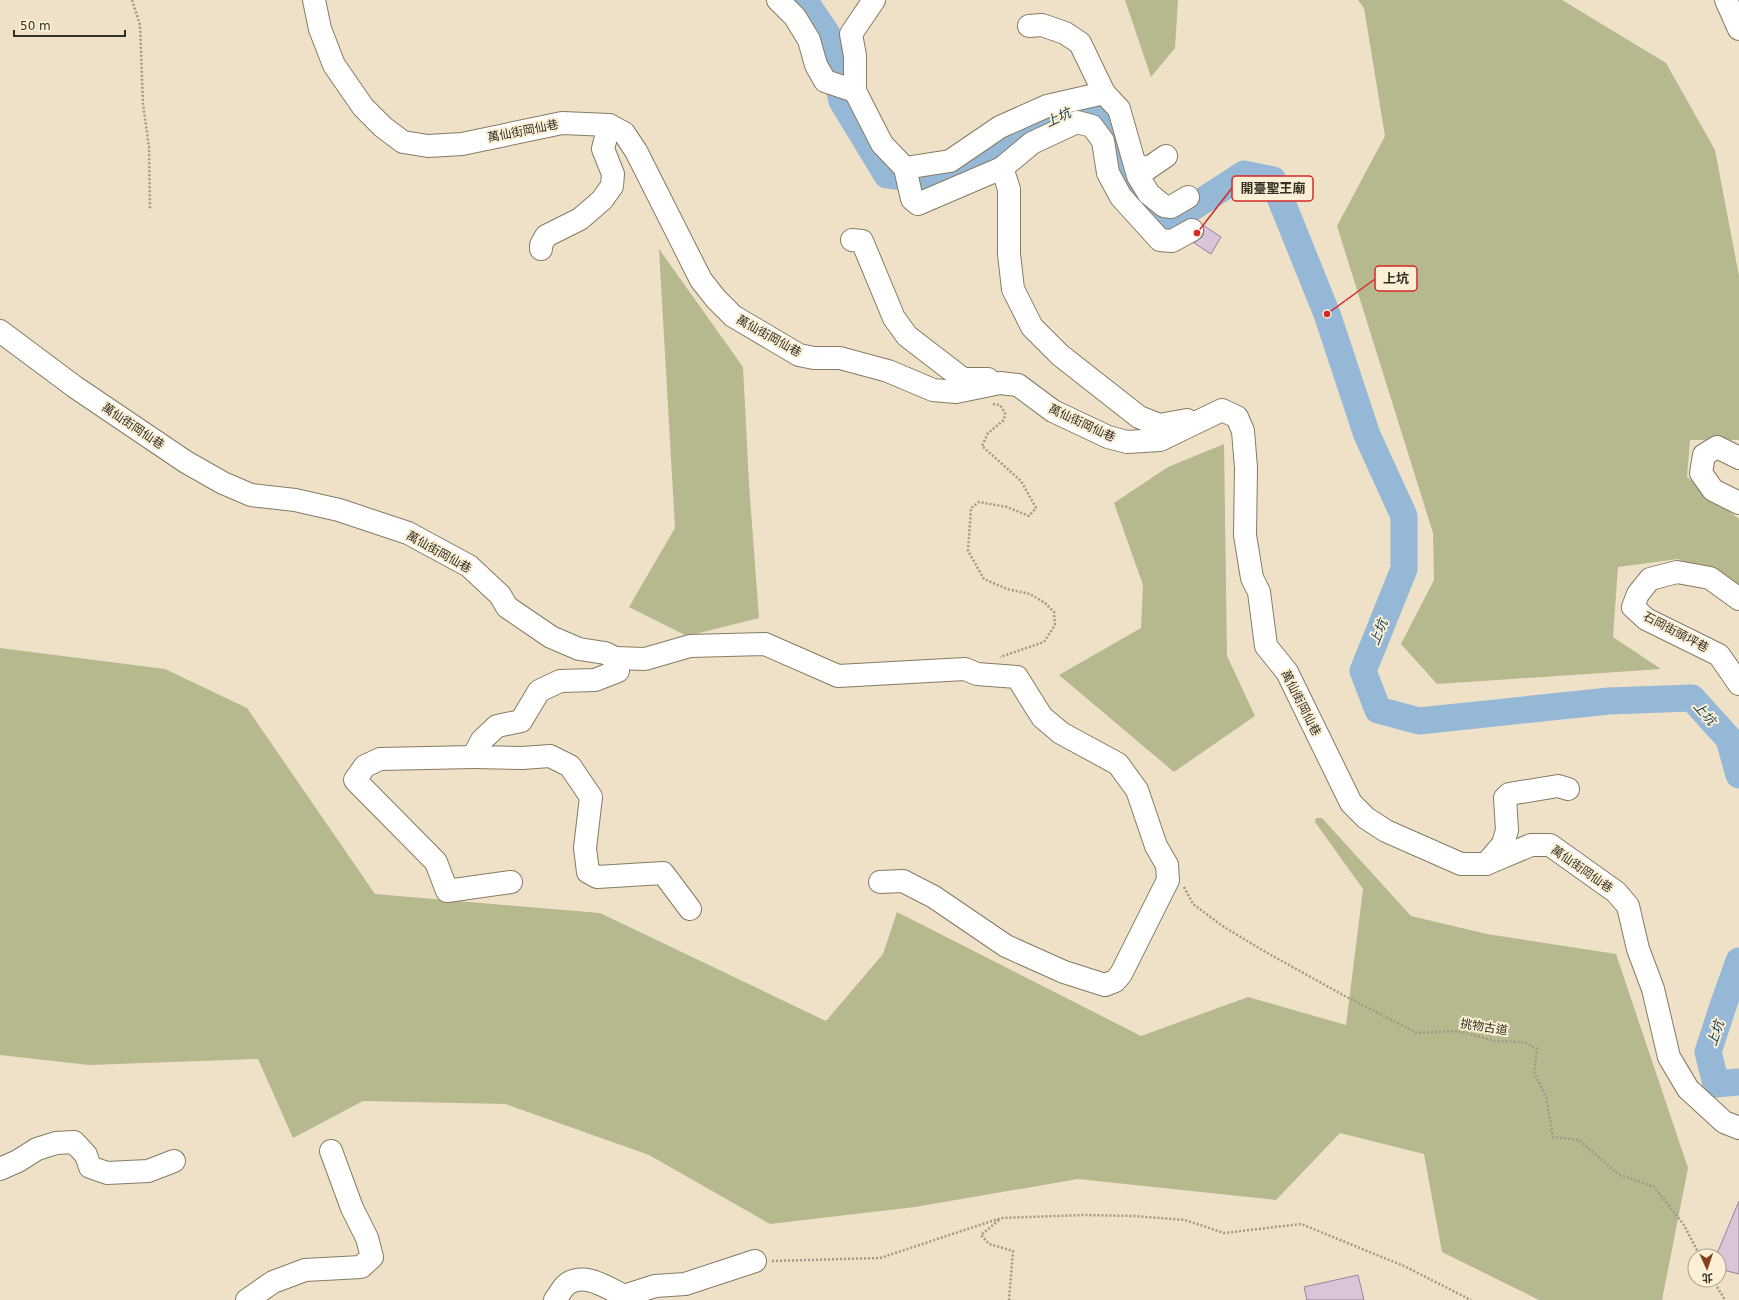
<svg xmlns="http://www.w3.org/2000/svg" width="1739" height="1300" viewBox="0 0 1739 1300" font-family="'DejaVu Sans','Noto Sans TC',sans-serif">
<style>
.forest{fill:#b6b98e}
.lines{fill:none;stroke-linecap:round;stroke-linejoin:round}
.river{stroke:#95b8d6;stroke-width:27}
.building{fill:#d9c4d9;stroke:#988498}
.minor-casing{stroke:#867b64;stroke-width:24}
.path{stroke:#a29986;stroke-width:2.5;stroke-dasharray:2 2;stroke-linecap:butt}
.minor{stroke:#fff;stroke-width:22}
.labels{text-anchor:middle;stroke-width:4;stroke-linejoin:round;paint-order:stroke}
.street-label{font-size:12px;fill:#342f25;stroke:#fbefd5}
.water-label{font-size:13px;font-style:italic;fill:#0a3553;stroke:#fbefd5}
.leader{fill:none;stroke:#d62828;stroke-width:1.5}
.callout-dot{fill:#d62828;stroke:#fbefd5;stroke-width:1.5}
.callout{fill:#fbefd5;stroke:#d62828;stroke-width:1.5}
.callout-label{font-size:13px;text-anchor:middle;font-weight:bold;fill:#342f25}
</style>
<rect width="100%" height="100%" fill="#eee1c8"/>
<!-- forest -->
<g class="forest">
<polygon points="1125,0 1178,0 1175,48 1151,77"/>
<polygon points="1358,0 1562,0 1666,63 1715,150 1739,276 1739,440 1690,440 1687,477 1739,519 1739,585 1678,559 1618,567 1613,637 1661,669 1437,684 1401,644 1434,580 1433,533 1337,226 1385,136 1364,8"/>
<polygon points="659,249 743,367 749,484 759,618 687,636 629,607 675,528"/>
<polygon points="1224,444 1227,656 1255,716 1174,772 1059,675 1141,628 1143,585 1114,503 1168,467"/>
<polygon points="0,648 165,669 247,708 375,894 600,913 826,1021 883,954 897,912 1141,1036 1248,997 1346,1025 1363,889 1315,822 1316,818 1322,818 1411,916 1487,934 1616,954 1688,1168 1662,1300 1539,1300 1442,1252 1424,1154 1340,1133 1276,1200 1078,1179 915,1207 770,1224 649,1155 505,1104 363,1101 293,1138 258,1059 89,1065 0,1055"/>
</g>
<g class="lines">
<!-- river -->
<g class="river">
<polyline points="804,0 827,34 842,101 887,175 937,182 997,145 1079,107 1108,124 1123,179 1141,207 1164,223 1187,211 1244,174 1273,180 1327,314 1367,435 1404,516 1404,569 1363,671 1378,710 1419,721 1609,701 1692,698 1729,739 1739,775"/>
<polyline points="1739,961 1724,1003 1708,1052 1716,1084 1739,1082"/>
</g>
</g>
<!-- building -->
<g class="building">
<polygon points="1203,225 1221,237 1211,254 1194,243 1203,236 1204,231"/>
<polygon points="1739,1201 1739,1274 1719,1269 1719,1256 1716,1256"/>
<polygon points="1358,1275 1364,1300 1307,1300 1304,1287"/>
</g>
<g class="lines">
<!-- minor casing -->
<g class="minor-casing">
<g id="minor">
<polyline points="314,0 320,29 334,65 363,107 383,127 403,142 428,146 462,144 562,123 609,125 624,133 636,151 701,280 716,299 733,316 799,355 814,358 840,358 888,371 933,390 956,392 1000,383 1018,385 1053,411 1108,437 1127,442 1160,440 1222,410 1237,417 1243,431 1246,468 1245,535 1252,578 1259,592 1266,646 1287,672 1351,803 1366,818 1386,831 1461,864 1486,864 1531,845 1550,845 1616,892 1628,906 1638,949 1653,989 1669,1057 1688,1089 1724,1122 1739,1128"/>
<polyline points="778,0 795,17 809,40 816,65 825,81 855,91"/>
<polyline points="874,0 851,34 855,56 855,91 882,144 905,168 912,199 918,204 1002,168 1032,143 1077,122 1092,126 1103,141 1108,173 1121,197 1160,240 1172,241 1192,230"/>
<polyline points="1726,0 1739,29"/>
<polyline points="1029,26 1042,25 1065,33 1080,43 1104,93"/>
<polyline points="1135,164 1147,169 1166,156"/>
<polyline points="905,168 950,161 1000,127 1047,106 1104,93 1119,109 1138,176 1149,194 1164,206 1171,207 1188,197"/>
<polyline points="1002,168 1009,189 1009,254 1013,289 1032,327 1060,355 1139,417 1159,425 1187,420"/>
<polyline points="852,240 862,241 894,318 907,336 963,379 988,379"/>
<polyline points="541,249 541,245 546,236 580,219 602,200 612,186 613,174 603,149 609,125"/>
<polyline points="0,331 75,387 186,462 223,483 251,495 295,500 339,510 408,533 469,566 500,595 507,607 551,637 579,649 605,653 615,658 618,671 595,680 560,681 539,691 521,721 497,726 482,740 473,757 522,758 550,756 570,766 591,797 585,848 588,872 597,877 663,873 690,909"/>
<polyline points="1739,458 1717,447 1704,455 1701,473 1713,490 1739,503"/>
<polyline points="1739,599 1710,578 1677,572 1650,579 1638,594 1633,607 1646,619 1719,655 1739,684"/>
<polyline points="615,658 645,659 690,646 765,644 838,676 965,669 977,674 1017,677 1042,717 1061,733 1118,764 1137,790 1156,846 1167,865 1168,880 1121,974 1115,981 1105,985 1064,972 1006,946 934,897 903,881 880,882"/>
<polyline points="473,757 380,759 365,766 355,780 436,862 447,891 511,882"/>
<polyline points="1486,864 1503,844 1507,830 1505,798 1509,794 1558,786 1568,789"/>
<polyline points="0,1169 18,1161 37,1149 56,1143 74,1142 86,1155 90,1167 107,1173 148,1171 174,1161"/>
<polyline points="247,1300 273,1282 305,1270 361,1267 372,1257 367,1238 352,1208 331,1151"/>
<path d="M555,1300C558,1296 561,1291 564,1287C581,1269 608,1288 624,1296L655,1286L685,1284L755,1261"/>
</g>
</g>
<!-- path -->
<g class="path">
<polyline points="132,0 140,25 143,104 149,147 150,209"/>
<polyline points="993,404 1000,405 1005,413 1004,420 988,433 982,446 1021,481 1036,508 1029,516 1007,507 979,502 971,508 968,551 984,579 1007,589 1030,594 1045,603 1054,612 1055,625 1044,642 1000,657"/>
<polyline points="1184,887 1193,904 1221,925 1262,950 1343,995 1417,1033 1458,1031 1495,1041 1524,1042 1537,1049 1534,1072 1546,1097 1553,1137 1579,1140 1618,1174 1654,1187 1684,1225 1700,1256"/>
<polyline points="999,1220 981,1235 989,1244 1013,1251 1009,1300"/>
<polyline points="772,1261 880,1258 1001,1218 1084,1215 1134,1216 1185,1220 1224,1233 1301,1224 1404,1266 1471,1300"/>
<polyline points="1713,1280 1725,1300"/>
</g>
<!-- minor -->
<use href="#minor" class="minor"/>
</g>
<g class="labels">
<!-- street labels -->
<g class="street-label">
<text transform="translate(523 131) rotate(-11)" y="4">萬仙街岡仙巷</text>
<text transform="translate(769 336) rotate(29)" y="4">萬仙街岡仙巷</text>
<text transform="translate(1082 423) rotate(25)" y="4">萬仙街岡仙巷</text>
<text transform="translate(133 426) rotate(34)" y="4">萬仙街岡仙巷</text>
<text transform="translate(439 552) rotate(29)" y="4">萬仙街岡仙巷</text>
<text transform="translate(1676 632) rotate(28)" y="4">石岡街頭坪巷</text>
<text transform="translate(1301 703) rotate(63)" y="4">萬仙街岡仙巷</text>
<text transform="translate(1582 869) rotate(35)" y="4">萬仙街岡仙巷</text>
<text transform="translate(1484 1027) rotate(9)" y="4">挑物古道</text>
</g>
<!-- water labels -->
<g class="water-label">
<text transform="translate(1058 117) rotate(-25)" y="5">上坑</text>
<text transform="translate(1378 632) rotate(-68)" y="5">上坑</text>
<text transform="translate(1705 713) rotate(49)" y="5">上坑</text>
<text transform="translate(1715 1033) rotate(-71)" y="5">上坑</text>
</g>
</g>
<!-- callouts -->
<path class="leader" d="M1197 233L1232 188M1327 314L1375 279"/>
<g class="callout-dot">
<circle cx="1197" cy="233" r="4"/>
<circle cx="1327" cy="314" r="4"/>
</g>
<g class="callout">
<rect x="1232" y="176" width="81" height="25" rx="4"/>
<rect x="1375" y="266" width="42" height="25" rx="4"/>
</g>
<g class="callout-label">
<text x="1273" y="193">開臺聖王廟</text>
<text x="1396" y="283">上坑</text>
</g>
<!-- north arrow -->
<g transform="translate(1707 1268) rotate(177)"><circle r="19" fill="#fbefd5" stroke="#aba28f"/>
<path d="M0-3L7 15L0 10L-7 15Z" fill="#854019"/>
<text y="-6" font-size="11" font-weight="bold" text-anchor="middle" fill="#342f25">北</text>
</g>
<!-- scale -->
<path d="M14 30v6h111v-6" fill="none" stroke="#342f25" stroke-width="2"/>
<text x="20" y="30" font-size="12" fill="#342f25" stroke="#fbefd5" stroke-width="3" paint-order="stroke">50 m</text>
</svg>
